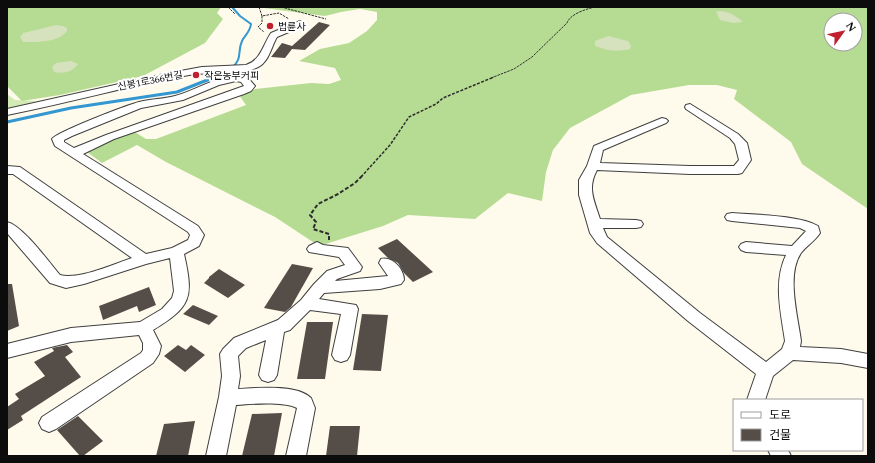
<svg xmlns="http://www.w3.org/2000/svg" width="875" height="463" viewBox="0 0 875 463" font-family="Spectral,'Noto Sans KR',serif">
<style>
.green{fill:#d2eab4}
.forest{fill:#b6dc93;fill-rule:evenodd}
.cemetery{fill:#d6e1bd}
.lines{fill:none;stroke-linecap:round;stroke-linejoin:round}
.stream-far1{stroke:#3397d2;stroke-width:2}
.stream{stroke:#3397d2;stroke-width:3}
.building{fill:#554d48}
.street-casing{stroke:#3f3f3f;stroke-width:2}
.path-far2{stroke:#2e2e2e;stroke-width:1;stroke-dasharray:2.5 1;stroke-linecap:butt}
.path-far1{stroke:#2e2e2e;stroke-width:1.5;stroke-dasharray:3 1.5;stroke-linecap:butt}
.path{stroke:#2e2e2e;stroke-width:2;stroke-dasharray:4 2;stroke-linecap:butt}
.street{fill:#fff;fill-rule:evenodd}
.poi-dot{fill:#c1202d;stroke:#fff;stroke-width:1.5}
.labels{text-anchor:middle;stroke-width:4;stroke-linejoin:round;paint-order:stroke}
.far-poi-label{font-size:10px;fill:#0c0c0c;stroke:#fff;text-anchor:start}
.far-street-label{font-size:10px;fill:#0c0c0c;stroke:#fff}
</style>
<rect width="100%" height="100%" fill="#fffbec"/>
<!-- green -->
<polygon class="green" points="7,94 15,100 37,101 7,109"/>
<!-- forest -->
<g class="forest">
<polygon points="7,7 221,7 217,13 223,19 205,43 143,76 60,95 22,101 7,86"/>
<path d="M256,7H868V209L802,164L791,142L734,99L737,90L717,85H689L631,95L570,128L553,150L546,172L542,201L508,193L475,219L408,215L383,226L319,246L275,217L166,162L137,145L102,163L87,152L91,148L133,131L146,139H156L246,105L239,95L255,89L311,83L329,84L341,80L335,68L299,61L320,49L349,43L367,31L377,20V12L360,9L341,12L325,16ZM831,20H855V44H831Z"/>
</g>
<!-- cemetery -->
<g class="cemetery">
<path d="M719,11C729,11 736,16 743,22L733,23L720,20L716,12Z"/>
<path d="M56,25L63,26L67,28V31C58,43 37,42 23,42L20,37L23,33Z"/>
<path d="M608,36L628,41L631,46L630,49C617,52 608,51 595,46V41Z"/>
<path d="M71,61L78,64C72,72 64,74 54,72L52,67L56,63Z"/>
</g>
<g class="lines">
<!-- stream-far1 -->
<g class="stream-far1">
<path d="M232,7L240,16L251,24C250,32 245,35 242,41C237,52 243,58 232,68"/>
<polyline points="213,78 225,72"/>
</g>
<!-- stream -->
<polyline class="stream" points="7,122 71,108 177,92 215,77"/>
</g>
<!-- building -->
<g class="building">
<polygon points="319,22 330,25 305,50 292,49 285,58 271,57 282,43 292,46"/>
<polygon points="397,239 433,272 413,282 404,273 398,263 388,258 378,248"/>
<polygon points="292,264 313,268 291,307 285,312 264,308"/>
<polygon points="219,269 245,285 228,298 204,283 209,278 209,277"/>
<polygon points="7,284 12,284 19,326 7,331"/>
<polygon points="149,287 156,305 139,312 137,306 103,320 99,306"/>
<polygon points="193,305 218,316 209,325 183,314"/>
<polygon points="362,314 388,315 381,371 353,370"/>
<polygon points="307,322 333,322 325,379 297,379"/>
<polygon points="67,345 73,352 65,357 81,377 21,416 23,420 7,430 7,407 19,399 15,394 45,376 34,362 54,351 52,348"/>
<polygon points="178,345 186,350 191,345 205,355 185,372 164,356"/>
<polygon points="282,413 274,456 242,456 252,414"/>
<polygon points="78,416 103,441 83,456 80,456 57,430"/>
<polygon points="195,421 188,456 156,456 164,424"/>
<polygon points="330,426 360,426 357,456 326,456"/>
</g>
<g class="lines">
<!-- street casing -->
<g class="street-casing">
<g id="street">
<path d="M300,21L304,24L303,26L277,37C271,47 269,62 258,67C237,78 211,71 189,75C127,86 68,103 7,115V109L164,74L202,67L246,65C261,60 263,45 271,33Z"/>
<path d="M236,75L248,78L255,86L251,91L244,94L114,139L83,154L198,226L204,235L199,246L184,254C194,298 191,307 153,330L161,346L159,354L153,363L56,429L49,432L42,429L39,423L42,417L141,353L143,350V343L139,335L71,342L7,358V344L71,328L140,322L162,309L172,298L174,291L170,258L146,264L84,284L66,288L50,283L7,233V222C23,226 48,261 60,275C79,280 114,264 132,258L13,174H7V166L20,167L146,254L172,248L188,240L190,235L188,232L55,146L52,139C57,132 127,105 139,102C151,99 164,99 175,96C197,90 212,78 236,75ZM236,81L241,82L244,86L106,135L74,148L64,142V140L72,136L141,108L183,100L219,85Z"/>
<path d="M690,104L738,134L747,143L751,160L742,173L738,174H690L597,170C587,188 594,200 600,219L636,220L641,221L643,224L641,227L636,228H603L607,237L700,313L766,362L782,349L785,341C781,313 773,282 786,255L746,252L741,250L739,247L741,244L746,242L792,246L806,231L800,228L732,221L727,220L725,217L727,214L732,213C755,215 799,215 818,226L820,233C815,241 806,246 801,253C786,275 798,317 801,341L800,347L841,349L868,354V368L841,363L793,360L773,376L765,400H747L756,374L688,321L597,243L590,233L579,195V180L587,166L594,146L662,118L666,119L668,121L666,123L603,150L600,163L690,166H734L739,160L735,144L730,138L686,109L685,107L686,105Z"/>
<path d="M317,242L323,245L348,248L362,267L360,271L337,279L335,281L388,276L379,263L381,259C392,256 404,269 404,280L401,284L380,289L324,293L319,299L356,305L358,309L350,355L347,360L341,362L335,360L332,355L341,314L310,310L290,330L284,332L277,375L274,380L268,382L262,380L259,375L266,340L246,348L238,356L240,376L238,389C257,388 297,384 311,398L315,408L306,456H286L297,408C283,401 252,404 236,405L226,456H206L219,397L222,376L220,354L223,349L234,338L278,320L301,300L314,284L327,271L345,265L339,257L309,252L307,249L309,246Z"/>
<polygon points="768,450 788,450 791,456 771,456"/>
</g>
</g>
<!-- path-far2 -->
<g class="path-far2">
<polyline points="228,7 235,14"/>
<polyline points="259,7 262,16 279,13 289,19"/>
<polyline points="260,7 281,7 326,19"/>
<polyline points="262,16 262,23 258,27 264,32"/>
<path d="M491,78L514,69L532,57L567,23C570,14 586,9 595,7"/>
</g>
<!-- path-far1 -->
<polyline class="path-far1" points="361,177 390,145 409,117 436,104 443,98 494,77"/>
<!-- path -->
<polyline class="path" points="329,240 329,234 313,229 316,222 310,215 318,204 338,194 355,183 362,176"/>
<!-- street -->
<use href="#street" class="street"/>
</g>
<!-- markers -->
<g class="poi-dot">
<circle cx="270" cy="26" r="4"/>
<circle cx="196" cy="75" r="4"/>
</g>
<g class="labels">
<!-- far-poi labels -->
<g class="far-poi-label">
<text x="278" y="30">법륜사</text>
<text x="204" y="79">작은농부커피</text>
</g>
<!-- far-street labels -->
<g class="far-street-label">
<text transform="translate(150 80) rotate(-11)" y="4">신봉1로366번길</text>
</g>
</g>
<!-- border -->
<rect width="875" height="463" fill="none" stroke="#0c0c0c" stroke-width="16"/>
<!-- legend -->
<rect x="733" y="399" width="130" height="52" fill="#ffffff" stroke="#9e9e9e"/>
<rect x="741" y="412" width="20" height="6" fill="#ffffff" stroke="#9e9e9e"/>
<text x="769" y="419" font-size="12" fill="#0c0c0c">도로</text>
<rect x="741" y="429" width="20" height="12" fill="#554d48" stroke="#9e9e9e"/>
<text x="769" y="439" font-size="12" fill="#0c0c0c">건물</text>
<!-- north arrow -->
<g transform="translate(843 32) rotate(57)"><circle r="19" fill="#ffffff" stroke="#9e9e9e"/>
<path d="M0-3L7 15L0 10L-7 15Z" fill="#c1202d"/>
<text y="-6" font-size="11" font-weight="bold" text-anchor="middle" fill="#0c0c0c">N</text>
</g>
</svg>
